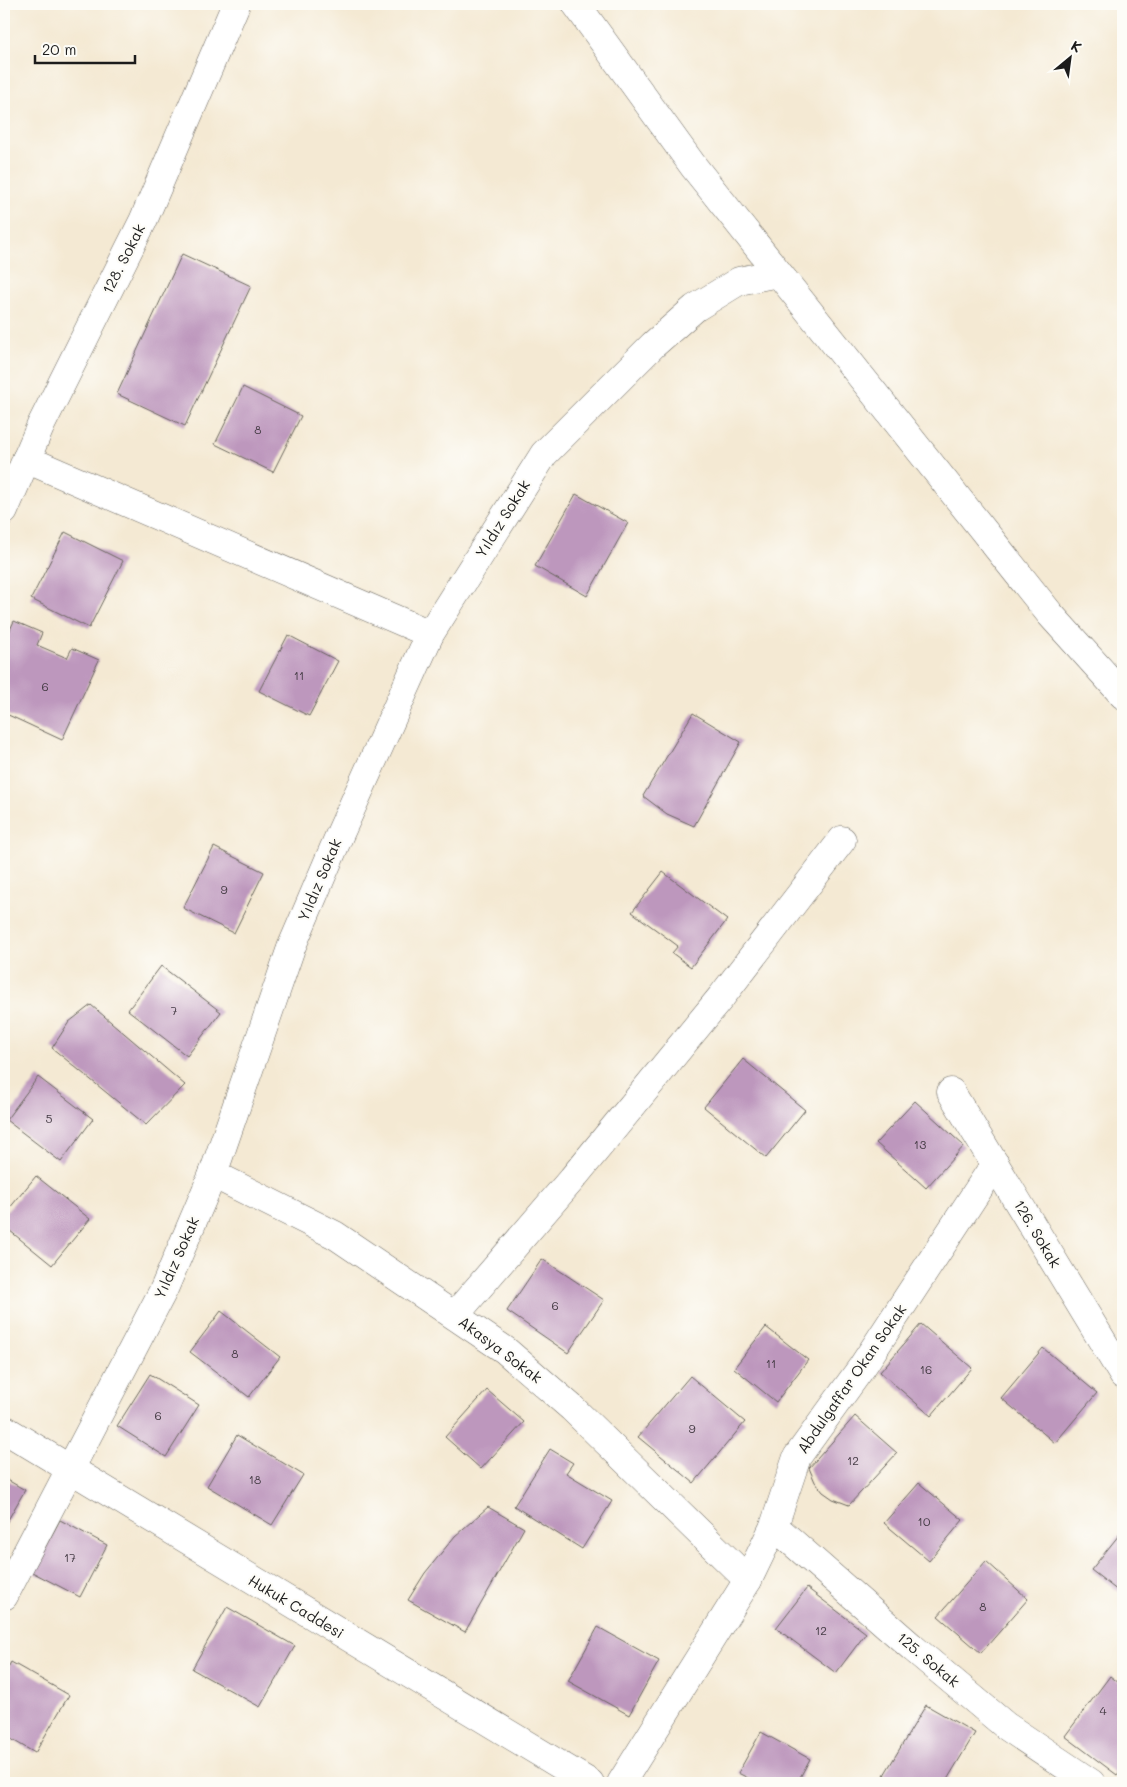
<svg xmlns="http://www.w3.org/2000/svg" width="1127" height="1787" viewBox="0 0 1127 1787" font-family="Mali,sans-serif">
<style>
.building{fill:#bd97bd}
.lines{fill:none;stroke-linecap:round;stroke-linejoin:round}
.minor-casing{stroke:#68645c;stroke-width:29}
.minor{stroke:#fff;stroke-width:28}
.labels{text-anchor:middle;stroke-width:4.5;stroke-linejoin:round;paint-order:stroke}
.number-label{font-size:12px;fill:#443b44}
.street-label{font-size:15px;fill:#1c1c1c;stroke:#fdfcf7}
</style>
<rect width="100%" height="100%" fill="#fdfcf7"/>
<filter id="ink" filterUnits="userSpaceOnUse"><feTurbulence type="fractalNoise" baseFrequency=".02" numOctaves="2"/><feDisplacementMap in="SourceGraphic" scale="10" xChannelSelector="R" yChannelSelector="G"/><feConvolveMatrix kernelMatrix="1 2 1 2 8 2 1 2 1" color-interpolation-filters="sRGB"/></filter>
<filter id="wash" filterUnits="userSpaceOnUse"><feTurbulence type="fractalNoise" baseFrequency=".0096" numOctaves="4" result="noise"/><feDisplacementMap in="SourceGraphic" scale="20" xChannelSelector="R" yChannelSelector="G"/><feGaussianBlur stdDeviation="1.12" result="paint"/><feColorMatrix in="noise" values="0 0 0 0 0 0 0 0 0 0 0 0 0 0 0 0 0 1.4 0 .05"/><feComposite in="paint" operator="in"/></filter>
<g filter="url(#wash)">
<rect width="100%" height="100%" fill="#f4e9d3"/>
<g id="blocks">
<!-- building -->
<g class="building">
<polygon points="182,254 251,286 185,426 117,394"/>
<polygon points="243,387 301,416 273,472 215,444"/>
<polygon points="576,494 628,523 587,596 535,566"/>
<polygon points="65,532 123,561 89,628 31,599"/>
<polygon points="14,621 42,633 37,645 67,658 72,648 99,660 62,740 4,713 4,643"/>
<polygon points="288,635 338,661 309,716 259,691"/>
<polygon points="693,713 741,742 694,826 667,814 643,796"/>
<polygon points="214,847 264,872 234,933 183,908"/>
<polygon points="663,872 727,920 691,967 672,953 678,946 632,912"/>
<polygon points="161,966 221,1012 187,1056 128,1010"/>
<polygon points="91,1005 185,1085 146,1125 52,1048 69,1022"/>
<polygon points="743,1059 805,1110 766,1158 704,1107"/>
<polygon points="38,1077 93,1119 61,1162 6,1120"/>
<polygon points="915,1101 964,1146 926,1188 876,1143"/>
<polygon points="36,1176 90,1219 52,1265 4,1226 4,1215"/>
<polygon points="542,1259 604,1300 568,1353 507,1311"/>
<polygon points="221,1311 280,1357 249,1397 190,1352"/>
<polygon points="921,1324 972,1368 931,1416 880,1372"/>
<polygon points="766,1327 808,1360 776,1402 734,1368"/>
<polygon points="1043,1348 1097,1393 1055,1443 1001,1398"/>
<polygon points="150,1374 199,1405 166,1457 117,1426"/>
<polygon points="690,1376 745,1422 694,1483 638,1437"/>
<polygon points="487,1390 524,1422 481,1469 445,1437"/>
<polygon points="855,1416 897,1453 849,1505 833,1499 823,1492 815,1482 809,1468"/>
<polygon points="237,1435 303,1475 272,1525 207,1486"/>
<polygon points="550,1449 573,1463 566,1473 612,1501 582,1549 514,1506"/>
<polygon points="4,1478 25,1490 4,1527"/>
<polygon points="919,1483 963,1520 929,1561 884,1523"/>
<polygon points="488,1507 524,1528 465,1632 408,1600 425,1573 455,1536"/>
<polygon points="60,1520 107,1545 80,1597 32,1572"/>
<polygon points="1123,1530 1123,1595 1091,1570"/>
<polygon points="986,1561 1028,1599 981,1653 938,1616"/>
<polygon points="807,1588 866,1633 836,1673 776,1628"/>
<polygon points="227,1607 295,1646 260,1707 192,1669"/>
<polygon points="598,1627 659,1661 629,1715 568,1681"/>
<polygon points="11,1662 69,1695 35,1753 4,1735 4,1675"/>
<polygon points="1110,1676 1123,1686 1123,1767 1117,1775 1065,1736"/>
<polygon points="926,1705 975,1733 945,1783 898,1783 884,1775"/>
<polygon points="761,1732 810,1759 797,1783 758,1783 738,1773"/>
<polygon points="1020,1778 1030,1783 1017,1783"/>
</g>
</g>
</g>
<g filter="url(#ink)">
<use href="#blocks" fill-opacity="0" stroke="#68645c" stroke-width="1"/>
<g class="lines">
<!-- minor casing -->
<g class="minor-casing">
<g id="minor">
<polyline points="576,4 694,167 1050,614 1123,695"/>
<polyline points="26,459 430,634"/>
<polyline points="4,511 41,425 143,221 236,4"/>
<polyline points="951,1092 1123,1375"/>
<polyline points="213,1174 335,1235 505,1350 572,1408 748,1580"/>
<polyline points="455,1315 572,1179 722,996 842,840"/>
<polyline points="4,1429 590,1783"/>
<polyline points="774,1526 913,1648 1006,1726 1091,1783"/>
<polyline points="4,1596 164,1289 213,1174 291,948 339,836 430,634 544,454 653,345 695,308 739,281 778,273"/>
<polyline points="621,1783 748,1580 774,1526 797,1457 862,1367 995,1164"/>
</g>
</g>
<!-- minor -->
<use href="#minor" class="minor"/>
</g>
</g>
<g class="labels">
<!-- number labels -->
<g class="number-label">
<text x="258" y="434">8</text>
<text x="299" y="680">11</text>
<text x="45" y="691">6</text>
<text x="224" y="894">9</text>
<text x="174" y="1015">7</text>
<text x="49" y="1123">5</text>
<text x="920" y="1149">13</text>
<text x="555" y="1310">6</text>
<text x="235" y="1358">8</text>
<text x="771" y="1368">11</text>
<text x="926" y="1374">16</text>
<text x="158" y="1420">6</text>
<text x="692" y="1433">9</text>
<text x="853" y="1465">12</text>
<text x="255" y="1484">18</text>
<text x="924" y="1526">10</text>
<text x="70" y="1562">17</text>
<text x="983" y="1611">8</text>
<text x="821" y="1635">12</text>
<text x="1103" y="1715">4</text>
</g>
<!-- street labels -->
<g class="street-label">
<text transform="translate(124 259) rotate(-63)" y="5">128. Sokak</text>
<text transform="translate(503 519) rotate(-58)" y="5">Yıldız Sokak</text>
<text transform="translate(320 880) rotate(-67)" y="5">Yıldız Sokak</text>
<text transform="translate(1037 1234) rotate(59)" y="5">126. Sokak</text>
<text transform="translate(177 1258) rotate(-66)" y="5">Yıldız Sokak</text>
<text transform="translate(500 1350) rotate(37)" y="5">Akasya Sokak</text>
<text transform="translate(852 1379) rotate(-55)" y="5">Abdulgaffar Okan Sokak</text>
<text transform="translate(296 1607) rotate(31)" y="5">Hukuk Caddesi</text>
<text transform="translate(928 1660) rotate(40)" y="5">125. Sokak</text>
</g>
</g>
<!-- margin -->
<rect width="1127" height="1787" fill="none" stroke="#fdfcf7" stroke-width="20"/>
<!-- north arrow -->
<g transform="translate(1070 58) rotate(29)" stroke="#fdfcf7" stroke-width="4" paint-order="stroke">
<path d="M0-4L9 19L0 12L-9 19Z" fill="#1c1c1c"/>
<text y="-8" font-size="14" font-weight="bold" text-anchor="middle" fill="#1c1c1c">K</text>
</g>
<!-- scale -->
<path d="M35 55v8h100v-8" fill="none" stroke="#1c1c1c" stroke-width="2.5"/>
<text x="42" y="55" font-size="15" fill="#1c1c1c" stroke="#fdfcf7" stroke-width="4" paint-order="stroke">20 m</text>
</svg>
